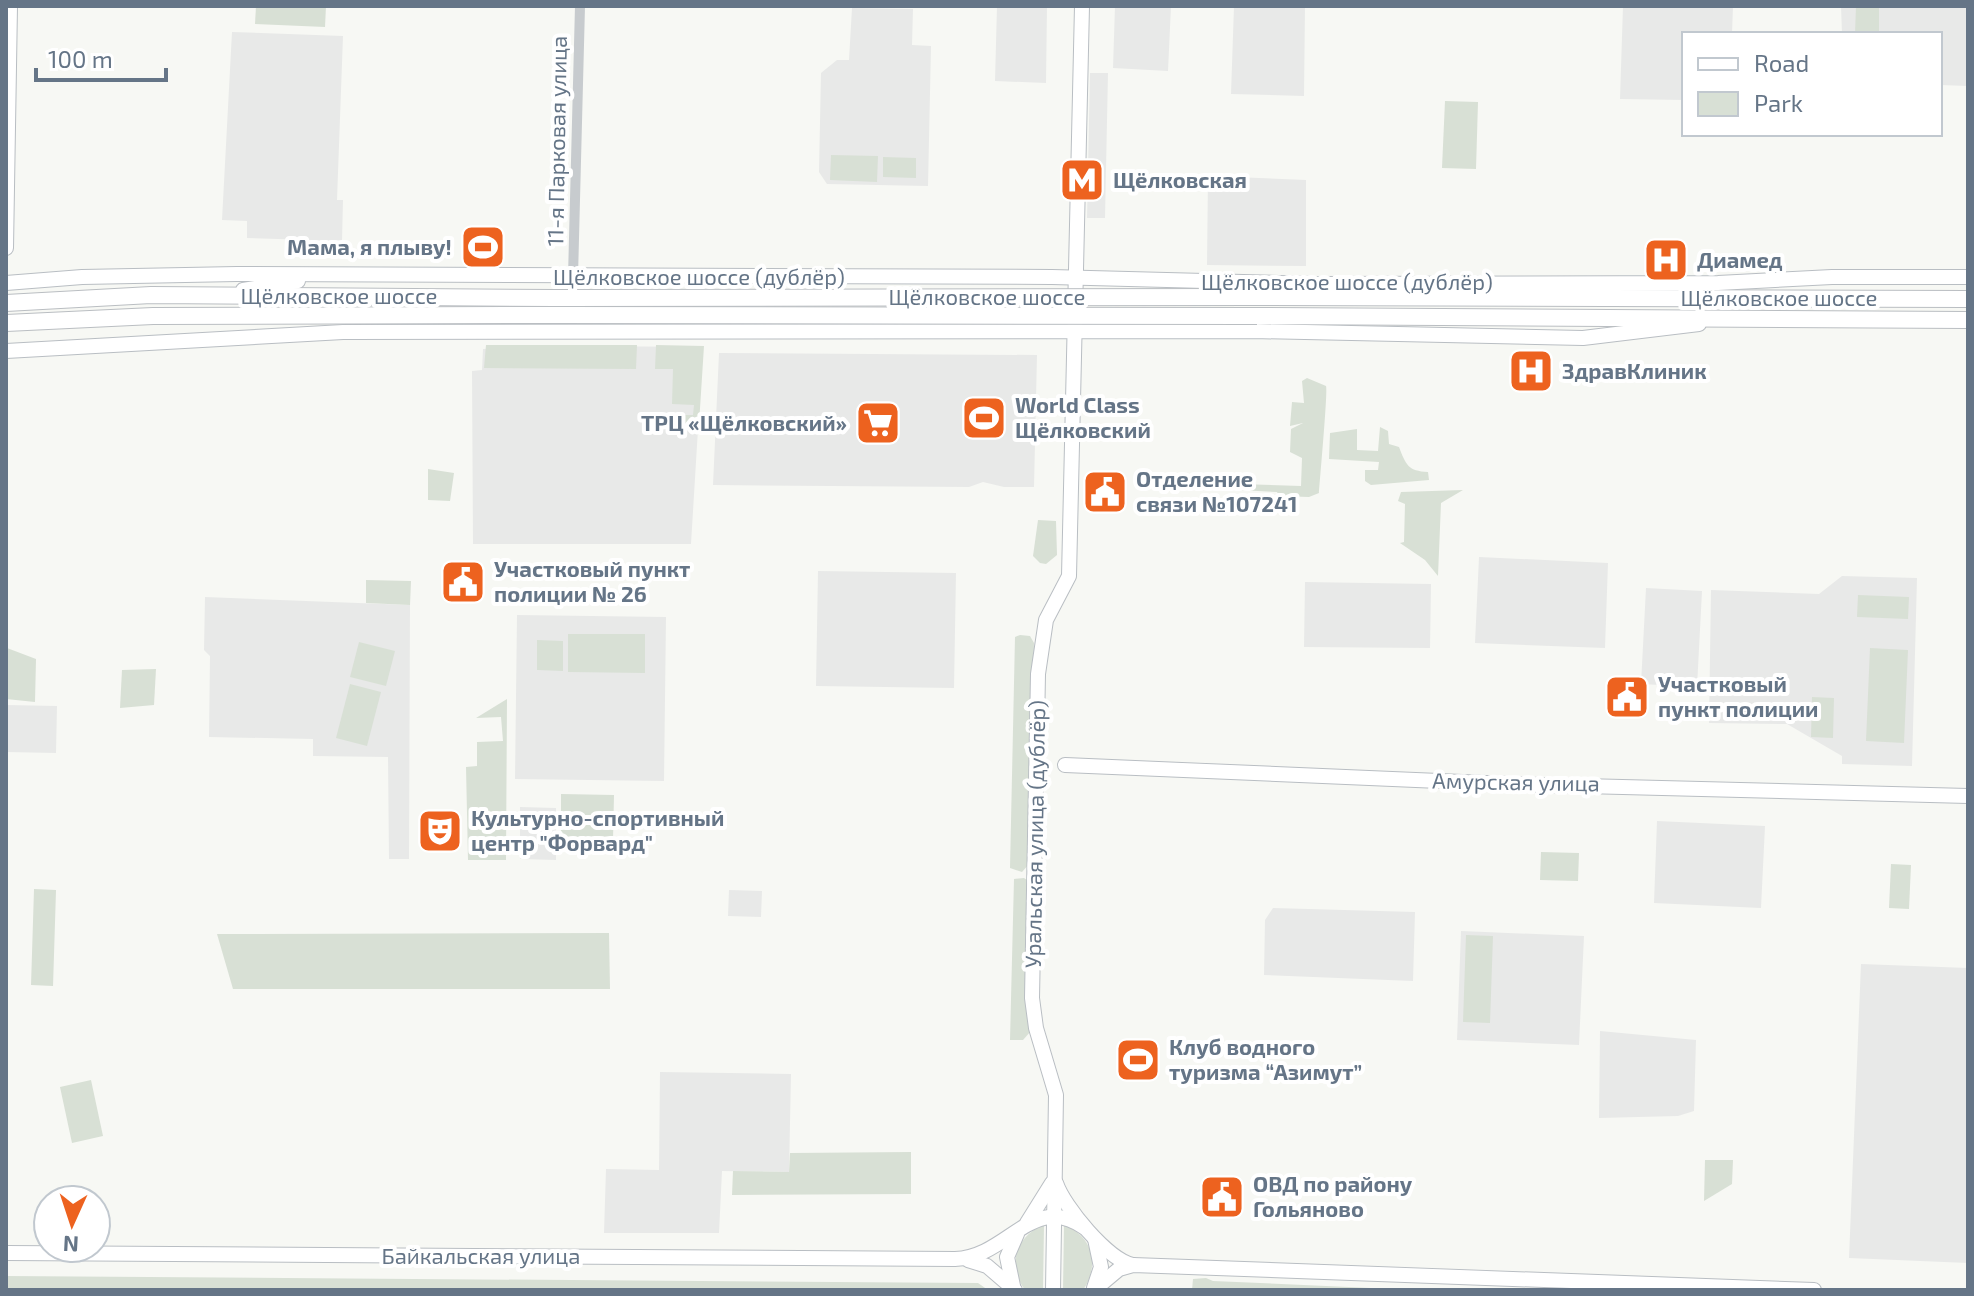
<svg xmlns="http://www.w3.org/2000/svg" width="1974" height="1296" viewBox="0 0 1974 1296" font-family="'Exo 2',sans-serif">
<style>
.built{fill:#e8e9e8}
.green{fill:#d8e0d5}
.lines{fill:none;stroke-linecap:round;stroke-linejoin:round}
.secondary-casing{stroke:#b9bec3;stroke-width:16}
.primary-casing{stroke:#babec2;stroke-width:18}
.street{stroke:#c7cbce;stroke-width:10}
.secondary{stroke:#fff;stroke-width:14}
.primary{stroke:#fff;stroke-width:16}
.primary-bridge-casing{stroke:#babec2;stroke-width:18;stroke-linecap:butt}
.primary-bridge{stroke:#fff;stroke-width:16}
.labels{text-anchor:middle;stroke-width:8;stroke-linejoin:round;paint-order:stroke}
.street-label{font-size:22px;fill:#657587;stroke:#fff}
.poi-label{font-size:22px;font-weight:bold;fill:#657587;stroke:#fff;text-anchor:start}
</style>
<rect width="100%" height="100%" fill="#f7f8f4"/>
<!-- built -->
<g class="built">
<polygon points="997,6 1047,6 1046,83 995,81"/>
<polygon points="1115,6 1171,6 1168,71 1113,68"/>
<polygon points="1234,6 1305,6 1304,96 1231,94"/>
<polygon points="1623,6 1733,6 1732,34 1684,34 1684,100 1620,99"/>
<polygon points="1841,6 1968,6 1968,86 1940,85 1940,34 1842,34"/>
<polygon points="852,8 913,9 912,45 931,46 928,186 827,184 819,172 821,73 837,60 849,60"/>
<polygon points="232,32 343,36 337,200 343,200 342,241 247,238 247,221 222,220"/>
<polygon points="1090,73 1108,73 1105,218 1087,218"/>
<polygon points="1208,176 1306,180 1306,266 1207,265"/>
<polygon points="582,346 703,347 691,544 473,544 472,371 482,370 483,349"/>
<polygon points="719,353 1037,355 1034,487 1004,487 983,482 969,487 713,485"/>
<polygon points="1479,557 1608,563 1605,648 1475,643"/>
<polygon points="818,571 956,573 954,688 816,686"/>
<polygon points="1842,576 1917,578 1912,766 1842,764 1842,756 1787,724 1709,723 1711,590 1819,594"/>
<polygon points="1305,582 1431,584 1430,648 1304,647"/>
<polygon points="1646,588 1702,591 1697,687 1641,684"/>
<polygon points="205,597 410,605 409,859 389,859 388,757 313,756 313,739 209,737 210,656 204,650"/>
<polygon points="517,615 666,617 664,781 515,779"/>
<polygon points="6,705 57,706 56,753 6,752"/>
<polygon points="520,807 556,808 556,860 520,859"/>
<polygon points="1657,821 1765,826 1761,908 1654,903"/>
<polygon points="729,890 762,891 761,917 728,916"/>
<polygon points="1273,908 1415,912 1413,981 1264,975 1265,920"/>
<polygon points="1461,931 1584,936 1579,1045 1457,1040"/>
<polygon points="1861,964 1968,968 1968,1263 1849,1258"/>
<polygon points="1600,1031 1696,1040 1694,1111 1678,1116 1599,1118"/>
<polygon points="660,1072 791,1074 789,1172 722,1171 719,1233 604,1233 606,1169 659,1170"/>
</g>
<!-- green -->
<g class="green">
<polygon points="256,6 326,6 325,27 255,24"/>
<polygon points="1856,6 1879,6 1879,34 1855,34"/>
<polygon points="1445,101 1478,102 1476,169 1442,168"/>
<polygon points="831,155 878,156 877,182 830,180"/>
<polygon points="883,157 916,158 916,178 883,177"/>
<polygon points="486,345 637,345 636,369 484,368"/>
<polygon points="656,345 704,346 699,424 678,423 678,415 693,415 694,405 672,404 673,369 655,369"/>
<path d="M1307,378L1326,386C1328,391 1320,479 1319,493L1309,497L1279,496L1277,492L1239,490V484L1301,486L1302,458L1290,452L1291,429L1303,423L1290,426L1292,402L1304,403L1302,381Z"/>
<path d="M1380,427L1388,431L1389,444L1399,447C1406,465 1408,471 1428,472L1429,480L1371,485L1365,481V470H1378L1379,462L1329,459L1330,433L1357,429V450L1378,451Z"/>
<polygon points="428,469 454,473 450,501 428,500"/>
<polygon points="1463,490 1441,503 1438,576 1425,560 1400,543 1404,542 1405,504 1398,501 1401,492"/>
<polygon points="1038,520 1056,521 1057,555 1046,564 1040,563 1033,556"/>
<polygon points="366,580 411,581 410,605 366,603"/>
<polygon points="1858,595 1909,597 1908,619 1857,617"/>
<polygon points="568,634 645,634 645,673 568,672"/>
<polygon points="1020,635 1030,636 1034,643 1030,863 1022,872 1010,868 1015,637"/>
<polygon points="537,640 563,641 563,671 537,670"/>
<polygon points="359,642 395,651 386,686 350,677"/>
<polygon points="7,648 36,659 35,702 6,699"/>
<polygon points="1870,648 1908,650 1904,743 1866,741"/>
<polygon points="156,669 154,705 120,708 122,670"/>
<polygon points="350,684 381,692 367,746 336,738"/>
<polygon points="1812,697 1834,698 1833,738 1811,737"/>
<polygon points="507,699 506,860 468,860 466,767 477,766 477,742 503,741 501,717 476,718"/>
<polygon points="561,794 614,795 613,840 561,840"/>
<polygon points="1541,852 1579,853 1578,881 1540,880"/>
<polygon points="1891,864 1911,865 1909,909 1889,908"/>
<polygon points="1024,878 1027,880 1031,1031 1023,1040 1010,1040 1014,879"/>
<polygon points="34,889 56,890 53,986 31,985"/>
<polygon points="609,933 610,989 233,989 217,934"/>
<polygon points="1466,935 1493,936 1490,1023 1463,1022"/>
<polygon points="91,1080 103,1136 72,1143 60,1087"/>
<polygon points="911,1152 911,1194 732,1195 733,1171 789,1172 790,1153"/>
<polygon points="1705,1160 1733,1160 1732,1184 1704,1201"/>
<path d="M1044,1225L1043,1290H1025C1007,1266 1015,1236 1044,1225Z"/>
<path d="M1064,1225C1093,1236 1100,1266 1083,1290H1063Z"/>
<polygon points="6,1276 978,1283 988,1290 6,1290"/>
<polygon points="1206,1278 1213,1281 1416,1290 1192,1290 1193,1279"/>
</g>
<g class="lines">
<!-- secondary casing -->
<g class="secondary-casing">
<g id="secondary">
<polyline points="6,248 10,6"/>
<polyline points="6,283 82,277 237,274 1052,277 1316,284 1718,283 1832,277 1968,277"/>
<polyline points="243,290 298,281"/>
<polyline points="6,351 343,332 1254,331 1583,338 1699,324"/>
<polyline points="1065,765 1509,784 1968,796"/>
<path d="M1056,1183C1064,1207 1108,1260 1133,1265"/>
<polyline points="1027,1223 1052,1183"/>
<path d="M6,1253L955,1259C1009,1257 1032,1191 1085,1228"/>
<polyline points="968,1260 987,1266 1015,1290"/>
<polyline points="1013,1286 1007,1257 1017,1234"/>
<polyline points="1094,1288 1101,1267 1095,1239"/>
<polyline points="1053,1290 1056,1095 1036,1028 1032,998 1038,674 1046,620 1069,576 1082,6"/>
<polyline points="1094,1290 1119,1269 1133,1265 1814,1290"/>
</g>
</g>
<!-- primary casing -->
<g class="primary-casing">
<g id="primary">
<polyline points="1257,297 1968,299"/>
<polyline points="6,303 151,295 555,298"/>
<polyline points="1257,316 1968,320"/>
<polyline points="6,323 153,316 555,315"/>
</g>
</g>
<!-- street -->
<polyline class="street" points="573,277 580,6"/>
<!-- secondary -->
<use href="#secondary" class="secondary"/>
<!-- primary -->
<use href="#primary" class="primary"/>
<!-- primary-bridge casing -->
<g class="primary-bridge-casing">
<g id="primary-bridge">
<polyline points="555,298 1257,297"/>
<polyline points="555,315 1257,316"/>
</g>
</g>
<!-- primary-bridge -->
<use href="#primary-bridge" class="primary-bridge"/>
</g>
<!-- icons -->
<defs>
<g id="metro-square" transform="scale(2.3)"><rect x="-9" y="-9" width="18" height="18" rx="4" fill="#ed621f" stroke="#fff"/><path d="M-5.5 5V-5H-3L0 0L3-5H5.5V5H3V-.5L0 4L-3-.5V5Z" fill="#fff"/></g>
<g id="stadium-square" transform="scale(2.3)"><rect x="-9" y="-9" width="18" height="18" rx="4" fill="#ed621f" stroke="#fff"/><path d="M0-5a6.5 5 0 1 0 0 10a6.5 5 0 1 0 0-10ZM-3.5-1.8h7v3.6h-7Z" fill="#fff"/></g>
<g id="hospital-square" transform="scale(2.3)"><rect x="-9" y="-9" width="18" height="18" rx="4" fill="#ed621f" stroke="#fff"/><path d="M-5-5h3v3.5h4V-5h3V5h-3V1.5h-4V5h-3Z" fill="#fff"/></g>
<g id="supermarket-square" transform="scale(2.3)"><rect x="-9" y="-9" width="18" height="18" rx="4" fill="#ed621f" stroke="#fff"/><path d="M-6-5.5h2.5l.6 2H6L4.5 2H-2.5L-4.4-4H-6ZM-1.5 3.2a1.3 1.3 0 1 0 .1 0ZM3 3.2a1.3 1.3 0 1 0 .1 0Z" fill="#fff"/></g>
<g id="civic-square" transform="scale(2.3)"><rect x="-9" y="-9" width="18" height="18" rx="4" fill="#ed621f" stroke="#fff"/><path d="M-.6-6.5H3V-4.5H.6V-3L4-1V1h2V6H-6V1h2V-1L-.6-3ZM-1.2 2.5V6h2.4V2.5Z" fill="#fff"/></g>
<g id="theatre-square" transform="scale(2.3)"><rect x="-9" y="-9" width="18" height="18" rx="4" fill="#ed621f" stroke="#fff"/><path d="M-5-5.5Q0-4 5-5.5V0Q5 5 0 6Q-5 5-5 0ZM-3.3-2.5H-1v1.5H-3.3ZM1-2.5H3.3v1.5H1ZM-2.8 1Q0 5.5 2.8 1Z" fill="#fff"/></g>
</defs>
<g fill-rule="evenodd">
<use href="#metro-square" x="1082" y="180"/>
<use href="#stadium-square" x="483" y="247"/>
<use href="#hospital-square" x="1666" y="260"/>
<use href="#hospital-square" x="1531" y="371"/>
<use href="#stadium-square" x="984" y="418"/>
<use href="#supermarket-square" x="878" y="423"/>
<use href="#civic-square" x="1105" y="492"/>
<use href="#civic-square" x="463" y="582"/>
<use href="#civic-square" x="1627" y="697"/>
<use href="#theatre-square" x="440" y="831"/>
<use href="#stadium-square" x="1138" y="1060"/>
<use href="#civic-square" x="1222" y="1197"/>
</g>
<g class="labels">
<!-- street labels -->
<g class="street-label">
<text transform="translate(557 141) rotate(-89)" y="8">11-я Парковая улица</text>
<text x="699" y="285">Щёлковское шоссе (дублёр)</text>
<text x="1347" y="290">Щёлковское шоссе (дублёр)</text>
<text x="339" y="304">Щёлковское шоссе</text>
<text x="987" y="305">Щёлковское шоссе</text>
<text x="1779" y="306">Щёлковское шоссе</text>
<text transform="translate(1516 782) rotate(1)" y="8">Амурская улица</text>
<text transform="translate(1035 834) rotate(-89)" y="8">Уральская улица (дублёр)</text>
<text x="481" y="1264">Байкальская улица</text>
</g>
<!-- poi labels -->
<g class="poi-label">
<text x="1113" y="188">Щёлковская</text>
<text x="452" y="255" text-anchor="end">Мама, я плыву!</text>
<text x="1697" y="268">Диамед</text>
<text x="1562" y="379">ЗдравКлиник</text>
<text x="1015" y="413">World Class<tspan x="1015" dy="25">Щёлковский</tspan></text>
<text x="847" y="431" text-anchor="end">ТРЦ «Щёлковский»</text>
<text x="1136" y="487">Отделение<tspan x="1136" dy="25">связи №107241</tspan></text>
<text x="494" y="577">Участковый пункт<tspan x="494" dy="25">полиции № 26</tspan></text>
<text x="1658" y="692">Участковый<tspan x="1658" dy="25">пункт полиции</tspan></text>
<text x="471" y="826">Культурно-спортивный<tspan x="471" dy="25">центр "Форвард"</tspan></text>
<text x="1169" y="1055">Клуб водного<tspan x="1169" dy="25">туризма “Азимут”</tspan></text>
<text x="1253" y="1192">ОВД по району<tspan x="1253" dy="25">Гольяново</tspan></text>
</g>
</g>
<!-- border -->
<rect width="1974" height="1296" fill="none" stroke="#657587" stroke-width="16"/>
<!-- legend -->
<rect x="1682" y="32" width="260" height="104" fill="#ffffff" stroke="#c1c8cf" stroke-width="2"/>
<rect x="1698" y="58" width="40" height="12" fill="#ffffff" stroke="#c1c8cf" stroke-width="2"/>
<text x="1754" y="72" font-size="24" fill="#657587">Road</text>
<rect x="1698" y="92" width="40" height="24" fill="#d8e0d5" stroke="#c1c8cf" stroke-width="2"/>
<text x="1754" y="112" font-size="24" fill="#657587">Park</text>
<!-- north arrow -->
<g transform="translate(72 1224) rotate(183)"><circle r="38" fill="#ffffff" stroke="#c1c8cf" stroke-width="2"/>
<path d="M0-6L14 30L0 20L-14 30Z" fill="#ed621f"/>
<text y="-12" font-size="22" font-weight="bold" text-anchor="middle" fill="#657587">N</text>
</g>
<!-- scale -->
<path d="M36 68v12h130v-12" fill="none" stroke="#657587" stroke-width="4"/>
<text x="48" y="68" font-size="24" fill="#657587" stroke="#ffffff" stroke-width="6" paint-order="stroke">100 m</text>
</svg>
